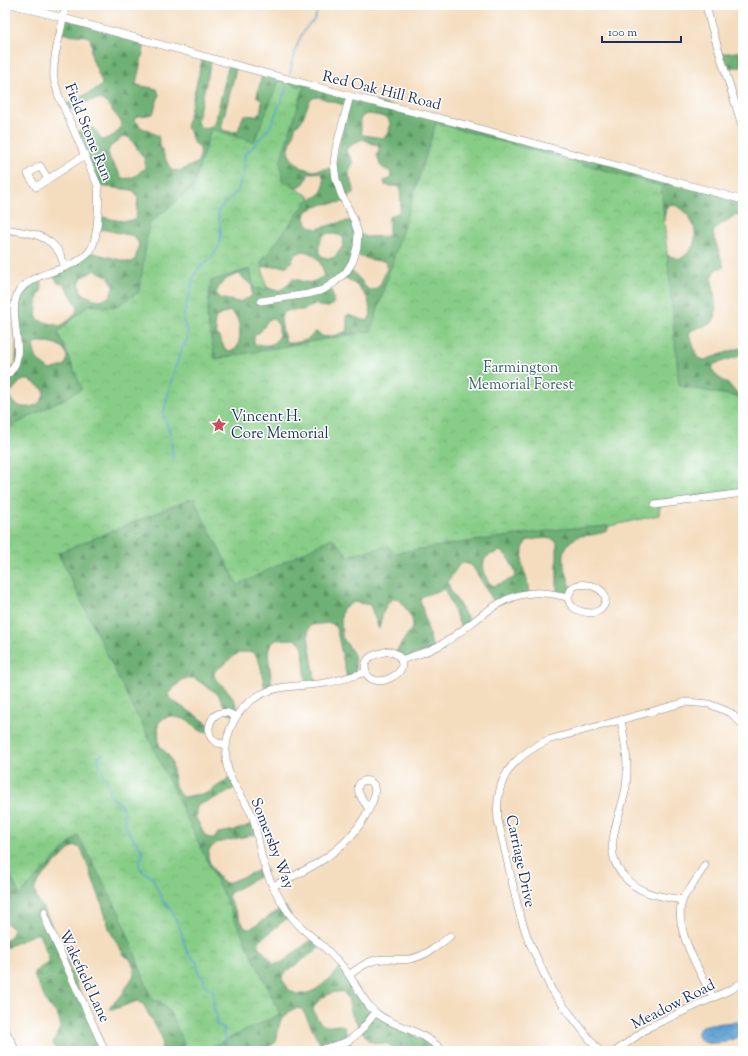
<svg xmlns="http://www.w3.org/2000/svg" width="748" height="1056" viewBox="0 0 748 1056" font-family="'Sorts Mill Goudy',serif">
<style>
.forest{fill:url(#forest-firs);stroke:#447069;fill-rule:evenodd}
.park{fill:url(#park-crowns);stroke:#527e72}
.water{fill:url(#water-waves);stroke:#3c6898}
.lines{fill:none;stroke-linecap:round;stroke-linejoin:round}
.stream{stroke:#5ea2d3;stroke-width:1.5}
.minor-casing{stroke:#88868e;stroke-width:8}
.minor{stroke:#fff;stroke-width:7}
.labels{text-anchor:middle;stroke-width:3;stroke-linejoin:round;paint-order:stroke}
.street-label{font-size:15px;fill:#1b2f5e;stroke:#fff}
.park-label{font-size:15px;fill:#3c5e6a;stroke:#fff}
.poi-label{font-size:15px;fill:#1b2f5e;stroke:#fff;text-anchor:start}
</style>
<defs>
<pattern id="forest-firs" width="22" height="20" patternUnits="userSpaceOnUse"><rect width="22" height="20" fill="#6eb074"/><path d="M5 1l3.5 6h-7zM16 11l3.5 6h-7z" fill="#5a9062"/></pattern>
<pattern id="park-crowns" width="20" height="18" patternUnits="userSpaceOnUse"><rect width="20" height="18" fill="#88cd87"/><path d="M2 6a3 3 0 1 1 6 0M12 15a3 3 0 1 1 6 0" fill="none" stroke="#75b077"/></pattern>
<pattern id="water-waves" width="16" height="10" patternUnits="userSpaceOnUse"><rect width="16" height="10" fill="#5ea2d3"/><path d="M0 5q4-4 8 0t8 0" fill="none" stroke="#4d84ae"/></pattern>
</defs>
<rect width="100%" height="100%" fill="#fff"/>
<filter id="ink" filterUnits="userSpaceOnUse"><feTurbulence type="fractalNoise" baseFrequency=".025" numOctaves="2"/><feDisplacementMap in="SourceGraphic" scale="8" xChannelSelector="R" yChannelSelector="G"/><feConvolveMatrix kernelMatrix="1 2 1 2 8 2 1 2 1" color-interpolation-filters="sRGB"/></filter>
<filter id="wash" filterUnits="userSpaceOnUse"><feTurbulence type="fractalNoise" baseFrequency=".012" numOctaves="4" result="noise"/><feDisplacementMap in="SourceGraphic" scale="16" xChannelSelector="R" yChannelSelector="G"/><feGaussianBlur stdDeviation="0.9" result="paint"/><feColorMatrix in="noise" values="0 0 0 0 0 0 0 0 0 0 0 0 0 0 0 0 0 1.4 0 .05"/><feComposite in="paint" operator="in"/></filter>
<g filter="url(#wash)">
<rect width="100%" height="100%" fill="#f4ddbf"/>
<!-- forest -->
<g class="forest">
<path d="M63,18L146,40L136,83L137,85L157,89L159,95L153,114L142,116H137L134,119L141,127L158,136L161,149L171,170L179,171L197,163L200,156V148L193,142L190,131L186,128L203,56L212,58L197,121C199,131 210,130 215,123L229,63L237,65L222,124C222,126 221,128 223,130C227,132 235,132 238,131L242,119L244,115L256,116L260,113L262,102L261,99L257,97V95L263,72L560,151L558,160L571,163L573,154L743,200V218L742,217L735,215L716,228L713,233L715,240L724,267L716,269L712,278L716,310L715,318L712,323L692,330L689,334L698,358L704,360L743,347V355L714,364L712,369C716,378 723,379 730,386C736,391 734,393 743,394V493L667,504L610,523L607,531C602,533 597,534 591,535C586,536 580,535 576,538C555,548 566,573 572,589L569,592L557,595V542L551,538L535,539L526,541L523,550L522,565L527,579L529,593L496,605L473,567L466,563L460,564L451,576L448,583L451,591L471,624L462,630L447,594L444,589L423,596L420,599L433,649L401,660L395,653L412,628L413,622L411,617L401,601L394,598C383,605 382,617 379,629L370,605L354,602L343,608L341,618L342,637L349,647L354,655L356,675L347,678L337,631L335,626L331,623L311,625L308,630V636L316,685L306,686L303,648L300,642L294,639L276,640L270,646L268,652L272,689L265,692C263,679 262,661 253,652C238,652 235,653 225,664C222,667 215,668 214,674C213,680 224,686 227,690C233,696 236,704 239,712L236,717L228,713L218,694L194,678H190L183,679L168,694L170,699L209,724V732L199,730L188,720L170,716L164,718L158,724L159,745C164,751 171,756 172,764C175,778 171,784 182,797L208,793L230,777L236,787L225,794L198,805L196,810V818L204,834L209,838H215L218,833L236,830L255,823L257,834L216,843L209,850L208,856L210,864L221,881L227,883L265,868L267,872L230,893L228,897L245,928L250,929L285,906L291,915L259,941L258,946L274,964L281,963L314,938L322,946L283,974L282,979L290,991C293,992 296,994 299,994C317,995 330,977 342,966L365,1000L388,1021L443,1051H394L393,1048L388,1044L375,1043L368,1040L350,1012L349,1000L344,992C333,990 315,999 313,1010C315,1014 318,1021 322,1024C329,1029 337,1023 344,1026L352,1051H329L323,1049L302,1009L296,1008L290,1011L280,1022L276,1042L266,1049L265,1051H158L161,1050L162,1044V1038L143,1004L137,1001L115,1009H110L111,1005L121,996L134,975V967L130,959L124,955L110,931L101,901L81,848L75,846L71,848C63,856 38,879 35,888C33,895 41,905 45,911L105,1051H57L53,1043L61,1026L58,1017L55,1011L49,1007L35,978L34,972L49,962V958L39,934H35L5,948V940L10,937L13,933V930L5,921V426L8,424L11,418L5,405V376L16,364L17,295L40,276L42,289L38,296L36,315L38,320L60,326C67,322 76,316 78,307L64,284L58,283L52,272L90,252L128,262H132L135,260L139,244L134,236L96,228L98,216C108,218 128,225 136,218L138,198L136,193L132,190L98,186L75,133C85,128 92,123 99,135C101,139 98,137 103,140C114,135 118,135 122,123C118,118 108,104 104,101C96,95 74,108 66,112L63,106L97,89L101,86L102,83L92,58L91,52L92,47L90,38L86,36L59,33ZM318,97L347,106L335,167L313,171L302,168L290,157L288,152L296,125L301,122L310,100L313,98ZM367,114C373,115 389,115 390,123C390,126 389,130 389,133L383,138L363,135L361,132V118L363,116ZM125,136L130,138L145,160V167C138,174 133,180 122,178L110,159L108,152L110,147L121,138ZM363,139L378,146C380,149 379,151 377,154C380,164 379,168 390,171L391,176L390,179L384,181L385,185C390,187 395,185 400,187L401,204L399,212L389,217V235L387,236L366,237L358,233L354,220L342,222L316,229L311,227L307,223L305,218L306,213L308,210L324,204L345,202L343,199L354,194C355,179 343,180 353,163L349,155L346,152L347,148C353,145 357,141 363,139ZM310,173C313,173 318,172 320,173C326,176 324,190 320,194C316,198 308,200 302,202L291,188C302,185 304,187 308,175ZM671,204C676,205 678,207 682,210C699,224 701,247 680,259L663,254L658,246L666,209ZM330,233L342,236C347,244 339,252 333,258C322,259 316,255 320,243C321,240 321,237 324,235C325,234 329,233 330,233ZM303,251C316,253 323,263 324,276C318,279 312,284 305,282C300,281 298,279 292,279C289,285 281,292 274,290C269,289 261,283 256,280L259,267L287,266L292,261L294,255ZM355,254L371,260L383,261L387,263V268L380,285L374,290L368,289L364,285L361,280L349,269ZM95,270L109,277L113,286L110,297L100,300L91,298L82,293L79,285L81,278ZM239,274L252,286V293L251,297L239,302L219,298L216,293C221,281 227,278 239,274ZM343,276L359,287L368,299L371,315L367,321L354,317L349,315L346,316L347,322V331C339,334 330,338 321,336L319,333L315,332C313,334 311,337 308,339C306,341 289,344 287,343C284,340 281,322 281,318C282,316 283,314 284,313C290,308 296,311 302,310C308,309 312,305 317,304L318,306L329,307L333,304C335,297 332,293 329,286ZM229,311C242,316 242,339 236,349L231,351L226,350C221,341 211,327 216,317ZM274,319L279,326V337C271,348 266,345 254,344V336L261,331L268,320ZM38,342C47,342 59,342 65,351C67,354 67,358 67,361L64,366L50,370C38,361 36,361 33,345ZM24,380H30L44,390C44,393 44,397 42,399C35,412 11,409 9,394L20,382ZM500,551L507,556L516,572L515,577L509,580L494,586L488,582C486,575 479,562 488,556C491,554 496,553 500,551Z"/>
<polygon points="743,51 743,67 724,68 720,54"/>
</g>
<!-- park -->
<polygon class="park" points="279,81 304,87 280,162 282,180 310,197 261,262 267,290 254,288 250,269 211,281 207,317 215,359 371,331 436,123 661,186 679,386 743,398 743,490 660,500 659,515 610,526 560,529 459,543 394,553 388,546 349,556 332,538 238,585 193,498 58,553 133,708 140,720 280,1014 202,1051 184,1051 184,1043 171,1014 160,1001 152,1000 120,914 78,835 20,895 5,865 5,430 82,389 58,332 88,305 116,307 139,292 149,224 193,187 211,129 254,142"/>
<!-- water -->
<path class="water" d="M732,1022H740L743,1027V1035C734,1039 723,1043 713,1043C705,1044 697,1041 698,1032C699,1030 699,1029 701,1027C711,1022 722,1024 732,1022Z"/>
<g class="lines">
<!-- stream -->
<g class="stream">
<path d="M290,73C292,60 298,38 306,28C308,25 310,23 313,21C319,15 312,10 327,7L328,5"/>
<polyline points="173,458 170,433 163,414 174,371 183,346 187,340 188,335 187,329 183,321 186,304 190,293 193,279 196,271 210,259 219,247 221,234 218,211 225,203 237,192 243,175 245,153 250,150 270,127 284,95 286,86"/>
<path d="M103,754L98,757V760L110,789L108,792C111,798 119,801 122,807C125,813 124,820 126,826C130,836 137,843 143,852L142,857L139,860V866L141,870L152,877L163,901L171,910L181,931L187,952L197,963L199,974L204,979C204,986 207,987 213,990L214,1010L217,1015L216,1025L223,1027L225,1029C221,1036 225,1036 228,1041C229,1044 230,1048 231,1051"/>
</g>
</g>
</g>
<g filter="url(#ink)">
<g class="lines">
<!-- minor casing -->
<g class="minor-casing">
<g id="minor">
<polyline points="15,5 350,96 454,122 743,200"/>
<polyline points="706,5 710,22 743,129"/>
<polyline points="48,179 40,166 28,174 36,187 85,155"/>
<path d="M5,229C25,233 46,232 59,252C61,256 63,262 65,267"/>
<polyline points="261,301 308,294 323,290 335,282 346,272 353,261 357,247 358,233 354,220 341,194 336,179 334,163 336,148 350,96"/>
<path d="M5,376C31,360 7,319 17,295C21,286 32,279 40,276C53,271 66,268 78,261C81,259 87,255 89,252C99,240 99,201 98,186L58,94C57,89 55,84 54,79C52,53 63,30 65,5"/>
<polyline points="655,505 743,493"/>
<path d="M387,651C394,652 401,655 402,664C402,669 398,674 394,676C389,679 381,682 375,680C364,678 361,662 372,656C376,654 382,653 387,651Z"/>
<path d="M401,660C416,655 431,651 444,643C474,625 497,594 534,593C546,592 557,595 568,597C569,609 580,612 591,613C596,613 602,610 604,605C612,588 582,579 572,588C570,591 569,594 568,597"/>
<path d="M366,672C352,676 339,681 325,683C296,688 273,682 248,703C227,721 220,753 231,778C237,792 247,803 253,817C257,831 259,845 262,858C268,880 279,900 292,917C301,929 312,937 323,946C330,953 337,960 344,968C355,982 362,1001 375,1012C386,1022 400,1025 413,1031C424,1036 434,1042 443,1051"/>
<path d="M621,720C625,743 629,764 626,787C623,805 615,822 613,840C609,866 628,887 652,894C662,897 672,898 682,900"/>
<path d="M226,744C196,745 210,698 236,717"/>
<path d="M705,865C700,873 695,881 690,889C687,892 684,896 683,899C671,925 701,974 713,997"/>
<path d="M273,886C312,868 349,850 369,809C373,801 376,794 374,785C369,778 358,779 358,789C358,795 365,803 369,809"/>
<polyline points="45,911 45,918 48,925 105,1051"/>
<path d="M349,975C357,969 366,962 376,960C387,957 399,961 410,959C426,956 438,946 450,936"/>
<polyline points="5,1029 16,1051"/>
<path d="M319,1051C327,1047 335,1046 343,1043C357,1038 366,1024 375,1013"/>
<path d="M599,1051L552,991L528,939L519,912L498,820C494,779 512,757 548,740L686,702L709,704L731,713L743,725"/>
<polyline points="616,1051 649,1027 732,989 743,982"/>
</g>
</g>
<!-- minor -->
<use href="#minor" class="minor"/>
</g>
</g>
<!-- icons -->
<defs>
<g id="sight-bare" transform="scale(1.2)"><path d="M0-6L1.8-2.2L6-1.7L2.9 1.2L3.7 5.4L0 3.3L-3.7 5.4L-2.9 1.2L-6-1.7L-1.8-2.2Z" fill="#d1495b" stroke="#fff" stroke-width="2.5" paint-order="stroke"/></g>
</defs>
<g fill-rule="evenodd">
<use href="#sight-bare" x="219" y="425"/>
</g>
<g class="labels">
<!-- street labels -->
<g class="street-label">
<text transform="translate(382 90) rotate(14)" y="5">Red Oak Hill Road</text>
<text transform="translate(89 132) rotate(68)" y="5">Field Stone Run</text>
<text transform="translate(273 843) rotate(69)" y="5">Somersby Way</text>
<text transform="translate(521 861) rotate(78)" y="5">Carriage Drive</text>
<text transform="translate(85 976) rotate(65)" y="5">Wakefield Lane</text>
<text transform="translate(673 1004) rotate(-27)" y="5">Meadow Road</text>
</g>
<!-- park labels -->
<g class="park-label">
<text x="521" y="372">Farmington<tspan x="521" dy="17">Memorial Forest</tspan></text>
</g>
<!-- poi labels -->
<g class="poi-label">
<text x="231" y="421">Vincent H.<tspan x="231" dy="17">Core Memorial</tspan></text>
</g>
</g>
<!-- margin -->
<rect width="748" height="1056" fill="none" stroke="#fff" stroke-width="20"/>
<!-- scale -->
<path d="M602 36v6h79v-6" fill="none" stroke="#1b2f5e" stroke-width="2"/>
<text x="608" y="36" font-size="12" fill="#1b2f5e" stroke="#ffffff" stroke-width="3" paint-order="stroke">100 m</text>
</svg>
